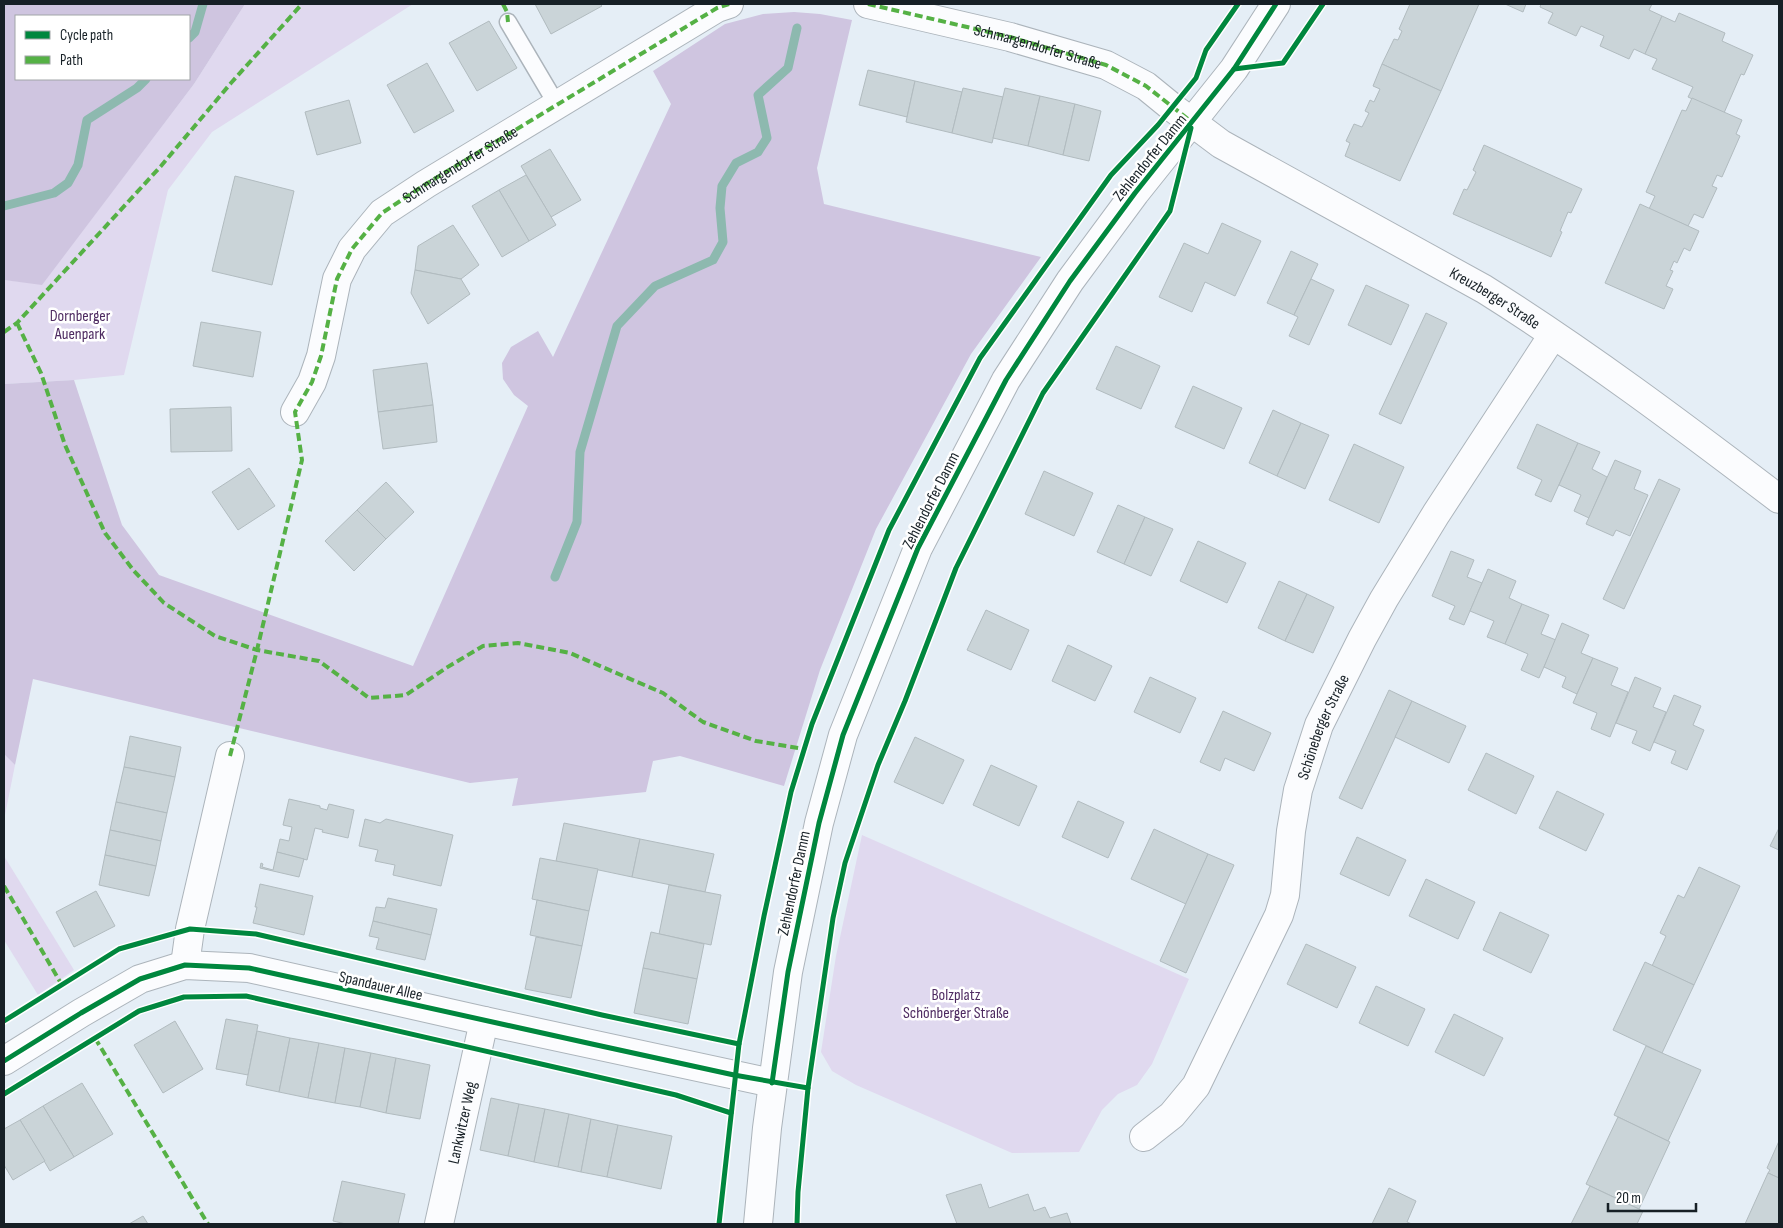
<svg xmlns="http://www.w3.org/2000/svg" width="1783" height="1228" viewBox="0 0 1783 1228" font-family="'Sofia Sans Condensed',sans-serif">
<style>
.green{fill:#e0d9ef}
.forest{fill:#cfc5e0;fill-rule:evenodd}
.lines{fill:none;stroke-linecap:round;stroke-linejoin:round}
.stream{stroke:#8db9af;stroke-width:9}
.building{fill:#cad4d8;stroke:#b1bbbf}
.service-casing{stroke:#acb4bb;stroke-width:19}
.minor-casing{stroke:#acb4bb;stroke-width:30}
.service{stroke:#fbfcfe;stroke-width:16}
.minor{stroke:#fbfcfe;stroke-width:28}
.quiet{stroke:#55b145;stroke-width:4;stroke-dasharray:8 4;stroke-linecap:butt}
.cycleway-casing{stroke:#fff;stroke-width:8}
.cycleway{stroke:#00873e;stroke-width:5}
.labels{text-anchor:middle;stroke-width:5;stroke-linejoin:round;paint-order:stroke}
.street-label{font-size:16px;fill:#172026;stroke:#fff}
.park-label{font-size:16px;fill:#4e2b61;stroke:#fff}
</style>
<rect width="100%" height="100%" fill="#e5eef6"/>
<!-- green -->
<g class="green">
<polygon points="245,4 413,4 212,132 168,190 124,375 74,380 4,384 4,280 42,284 194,84"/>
<polygon points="4,754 15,765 4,820"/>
<polygon points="862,835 1189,979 1152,1064 1137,1085 1118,1094 1102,1110 1079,1152 1012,1153 856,1085 832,1071 821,1052 836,956"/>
<polygon points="4,856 74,970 38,995 4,940"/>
</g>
<!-- forest -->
<g class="forest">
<path d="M4,4H245L194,84L42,285L4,280ZM16,16H189V79H16Z"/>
<polygon points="794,12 820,14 852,20 817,168 824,204 1041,257 971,354 876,529 820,670 784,786 680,756 653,761 646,792 512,806 518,778 470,783 33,679 15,765 4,754 4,384 74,380 122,525 159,575 413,666 528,406 514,395 503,379 502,363 511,347 538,331 553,357 671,104 653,71 725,24 763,14"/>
</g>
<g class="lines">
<!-- stream -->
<g class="stream">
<polyline points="189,38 195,32 203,4"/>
<polyline points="4,206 54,193 68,183 78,165 87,120 137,88 146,79"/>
<polyline points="555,577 577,522 580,452 617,326 655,286 713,260 723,242 720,208 722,186 736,163 758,152 767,138 758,95 788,68 797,28"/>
</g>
</g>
<!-- building -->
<g class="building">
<polygon points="535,4 600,4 602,6 551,34"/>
<polygon points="1410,4 1479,4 1441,91 1382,64 1394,39 1398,40 1402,31 1399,29"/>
<polygon points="1505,4 1526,4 1523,12"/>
<polygon points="1541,4 1652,4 1649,10 1662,16 1645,54 1634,49 1629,59 1600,46 1604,36 1581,26 1576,36 1548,23 1553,13 1540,7"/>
<polygon points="1679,13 1725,33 1722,41 1753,55 1744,75 1741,74 1724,113 1688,97 1693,87 1652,69 1657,59 1645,54 1662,16 1675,22"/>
<polygon points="489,21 517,68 477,91 449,43"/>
<polygon points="427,63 454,111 414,133 387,85"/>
<polygon points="1382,64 1441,91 1400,181 1345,156 1350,143 1346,141 1354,124 1362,127 1369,113 1365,111 1370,100 1374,102 1380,89 1373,86"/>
<polygon points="868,70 915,81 907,117 859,105"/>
<polygon points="915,81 962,92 952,133 906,122"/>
<polygon points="963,88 1003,97 992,143 952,133"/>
<polygon points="1005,88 1040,96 1028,146 993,138"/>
<polygon points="1040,96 1075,104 1063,155 1028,146"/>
<polygon points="1692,98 1742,120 1736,134 1740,136 1722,177 1717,175 1712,186 1717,188 1703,218 1694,214 1688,226 1649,209 1655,196 1646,192 1682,110 1686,111"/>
<polygon points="349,100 361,143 317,155 305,112"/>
<polygon points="1075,104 1101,111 1089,161 1063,155"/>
<polygon points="1484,145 1582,189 1571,213 1568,212 1560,231 1562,232 1551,257 1453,214 1464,189 1467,190 1476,172 1473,170"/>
<polygon points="550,149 581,200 551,217 521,166"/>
<polygon points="526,175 556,225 529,241 499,190"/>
<polygon points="235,176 294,191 272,285 212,271"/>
<polygon points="499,190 529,241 502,257 472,206"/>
<polygon points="1640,204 1699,231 1690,251 1684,248 1677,263 1674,261 1670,270 1673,271 1666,286 1673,289 1664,309 1605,283"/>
<polygon points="1222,223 1261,241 1235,296 1205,282 1192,312 1159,297 1184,243 1208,254"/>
<polygon points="453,225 479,265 461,279 415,270 418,246"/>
<polygon points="1291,251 1318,264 1294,315 1267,303"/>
<polygon points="415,270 461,279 470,294 428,324 411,293"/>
<polygon points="1311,279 1334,290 1309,345 1289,336 1298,317 1294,315"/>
<polygon points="1366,285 1409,305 1391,345 1348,325"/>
<polygon points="1426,313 1447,323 1401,424 1379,414"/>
<polygon points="201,322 261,332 253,377 193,366"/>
<polygon points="1116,346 1160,366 1141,409 1096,389"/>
<polygon points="427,363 433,405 378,412 373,370"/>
<polygon points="1193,386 1242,408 1224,449 1175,427"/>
<polygon points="433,405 437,442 383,449 378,412"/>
<polygon points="231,407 232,451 171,452 170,409"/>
<polygon points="1273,410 1301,423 1277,476 1249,463"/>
<polygon points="1301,423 1329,435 1305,489 1277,476"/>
<polygon points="1537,424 1578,443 1551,502 1535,495 1542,480 1517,468"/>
<polygon points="1578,443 1600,452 1592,469 1607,477 1589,518 1574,511 1581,495 1559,485"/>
<polygon points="1354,444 1404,467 1379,523 1329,500"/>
<polygon points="1615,460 1641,471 1634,489 1648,495 1630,536 1616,530 1613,536 1586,524"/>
<polygon points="249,468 275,506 238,530 212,492"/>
<polygon points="1044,471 1093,493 1074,536 1025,514"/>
<polygon points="1659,479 1680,489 1624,609 1603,599"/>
<polygon points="386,482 414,512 386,539 357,510"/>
<polygon points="1118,505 1145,517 1124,564 1097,552"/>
<polygon points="357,510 386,539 354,571 325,541"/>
<polygon points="1145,517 1173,529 1151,576 1124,564"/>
<polygon points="1198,541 1246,563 1227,603 1180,581"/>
<polygon points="1451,551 1474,560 1467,577 1482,583 1464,625 1449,619 1455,606 1432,596"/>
<polygon points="1488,569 1516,581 1509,598 1522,604 1505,644 1487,637 1494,621 1470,611"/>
<polygon points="1279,581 1307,594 1285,641 1258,628"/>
<polygon points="1307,594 1334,607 1313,653 1285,641"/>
<polygon points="1522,604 1549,615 1541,634 1556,640 1539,678 1521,670 1528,654 1505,644"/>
<polygon points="986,610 1029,630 1011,670 967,650"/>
<polygon points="1562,623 1589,635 1581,653 1593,658 1577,694 1562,687 1566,677 1544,667"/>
<polygon points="1068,645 1112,666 1095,701 1052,681"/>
<polygon points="1593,658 1618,668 1611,685 1628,692 1610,737 1591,729 1597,713 1573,703"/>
<polygon points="1150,677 1196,698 1180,733 1134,712"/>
<polygon points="1635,677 1661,688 1653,707 1666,712 1650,751 1632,743 1637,731 1616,723"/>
<polygon points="1389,690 1412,701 1362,809 1339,798"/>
<polygon points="1674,695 1701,706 1693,725 1704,730 1687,770 1671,763 1676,751 1654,742"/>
<polygon points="1412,701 1466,726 1449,763 1395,737"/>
<polygon points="1223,711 1271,733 1254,771 1225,758 1220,771 1200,762"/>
<polygon points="130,736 181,747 175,777 124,767"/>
<polygon points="915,737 964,760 943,804 894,782"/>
<polygon points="1486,753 1534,776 1516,814 1468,790"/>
<polygon points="991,765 1037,786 1019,826 973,805"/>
<polygon points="124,767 175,777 167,813 116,802"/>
<polygon points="1557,791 1604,814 1586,851 1539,828"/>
<polygon points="289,799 320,806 320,808 327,810 329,804 354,810 348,838 322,832 323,830 315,828 307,860 277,852 280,839 289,841 292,827 283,825"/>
<polygon points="1078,801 1124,822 1108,858 1062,837"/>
<polygon points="116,802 167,813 161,841 110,830"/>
<polygon points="365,819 380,823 386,819 453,835 441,886 393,875 395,865 375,861 378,850 359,846"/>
<polygon points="564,823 640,839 632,877 556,861"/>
<polygon points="1779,828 1779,850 1770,846"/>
<polygon points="1154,829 1208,854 1186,904 1131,879"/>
<polygon points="110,830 161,841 156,866 105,855"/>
<polygon points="1357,837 1406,860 1389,896 1340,874"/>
<polygon points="640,839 714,854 705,892 632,877"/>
<polygon points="277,852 304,859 299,877 260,868 261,863 263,864 262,867 273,870"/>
<polygon points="1208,854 1234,865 1186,973 1160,961"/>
<polygon points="105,855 156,866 149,896 99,885"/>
<polygon points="540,858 598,869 589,911 532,899"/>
<polygon points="1699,867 1740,886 1694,985 1652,966 1666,936 1660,933 1678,895 1684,898"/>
<polygon points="1426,879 1475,902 1458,939 1409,916"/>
<polygon points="260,884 313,896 304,935 253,923 257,907 255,907"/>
<polygon points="669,885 721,895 711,945 659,934"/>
<polygon points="96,891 115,926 74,947 56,912"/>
<polygon points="388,898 437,909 431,935 373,921 376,907 385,908"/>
<polygon points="537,900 589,911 582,946 530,935"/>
<polygon points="1500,912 1549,935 1531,973 1483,950"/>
<polygon points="373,921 431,935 425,960 376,949 379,938 369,936"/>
<polygon points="651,932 704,944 697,979 643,968"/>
<polygon points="536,937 582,946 571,998 525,989"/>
<polygon points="1306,944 1356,967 1337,1008 1287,984"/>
<polygon points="1645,962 1694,985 1662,1053 1613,1030"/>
<polygon points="643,968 697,979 688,1024 634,1013"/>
<polygon points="1376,986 1425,1009 1408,1046 1359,1023"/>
<polygon points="1454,1014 1503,1038 1484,1076 1435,1052"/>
<polygon points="226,1019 258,1025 248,1075 216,1069"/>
<polygon points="175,1021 203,1069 163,1093 134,1045"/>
<polygon points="257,1031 290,1038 279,1092 246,1085"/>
<polygon points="290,1038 319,1043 308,1098 279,1092"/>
<polygon points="319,1043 345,1048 335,1103 308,1098"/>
<polygon points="1646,1046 1701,1070 1668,1141 1614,1115"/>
<polygon points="345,1048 371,1053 360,1107 335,1103"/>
<polygon points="371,1053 396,1058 386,1113 360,1107"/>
<polygon points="396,1058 430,1065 420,1119 386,1113"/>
<polygon points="82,1083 113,1134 74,1157 43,1106"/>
<polygon points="491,1098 519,1104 508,1156 480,1150"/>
<polygon points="519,1104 545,1109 534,1162 508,1156"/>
<polygon points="43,1106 74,1157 50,1171 20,1120"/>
<polygon points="545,1109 569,1114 558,1167 534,1162"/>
<polygon points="569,1114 591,1119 581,1172 558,1167"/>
<polygon points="1618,1117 1670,1142 1639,1209 1586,1184"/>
<polygon points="591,1119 618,1125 607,1177 581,1172"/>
<polygon points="20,1120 45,1161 13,1180 4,1165 4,1129"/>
<polygon points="618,1125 672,1136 661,1189 607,1177"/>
<polygon points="1779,1141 1779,1178 1768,1173 1770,1170 1767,1168"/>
<polygon points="1768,1173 1779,1178 1779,1224 1745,1224"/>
<polygon points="342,1181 405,1194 398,1224 346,1224 333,1221"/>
<polygon points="981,1184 989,1208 1028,1194 1034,1211 1045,1207 1050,1218 1067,1213 1071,1224 957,1224 946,1195"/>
<polygon points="1590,1186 1643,1211 1637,1224 1571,1224"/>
<polygon points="1389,1188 1416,1201 1407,1222 1412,1224 1372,1224"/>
<polygon points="143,1216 148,1224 129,1224"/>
</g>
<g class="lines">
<!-- service casing -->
<g class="service-casing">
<polyline id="service" points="508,22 557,105"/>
</g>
<!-- minor casing -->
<g class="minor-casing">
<g id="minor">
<path id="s1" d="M868,4L1010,37L1106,65L1146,86L1173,108L1221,144L1484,289C1586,353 1683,426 1779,499"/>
<polyline points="295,412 312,382 321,356 337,279 352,249 382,213 426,184 717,8 729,4"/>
<polyline points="185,965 190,929 230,756"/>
<polyline points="4,1061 81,1013 140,979 185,965 249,968 484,1021 772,1083"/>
<path id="s2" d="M1144,1137L1172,1115L1196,1086L1279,915L1285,895L1291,831L1298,790L1319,725L1362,639L1384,599L1436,514L1553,335"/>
<path id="s3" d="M439,1224L484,1021"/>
<polyline points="758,1224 767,1128 788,972 819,823 843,735 918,548 1006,380 1070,281 1135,193 1234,69 1276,4"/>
</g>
</g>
<!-- service -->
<use href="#service" class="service"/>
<!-- minor -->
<use href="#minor" class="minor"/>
<!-- quiet -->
<g class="quiet">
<polyline points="503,4 507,12 508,22"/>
<path id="s4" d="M868,4L1010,37L1106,65L1146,86L1193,123"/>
<polyline points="17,323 41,373 65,445 105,533 134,571 164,603 215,636 257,650 319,661 369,698 406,695 446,668 483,646 518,643 570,653 621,675 663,693 703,722 756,741 804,749"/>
<polyline points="4,332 17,323 161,166 231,83 302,4"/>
<path id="s5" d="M230,756L257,650L302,460L295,412L312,382L321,356L337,279L352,249L382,213L426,184L717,8L729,4"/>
<polyline points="4,886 62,985"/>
<polyline points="95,1038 208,1224"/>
</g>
<!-- cycleway casing -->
<g class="cycleway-casing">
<g id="cycleway">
<polyline points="1234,69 1283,63 1323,4"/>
<polyline points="4,1021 119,949 190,929 256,934 602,1015 739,1044"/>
<polyline points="4,1061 81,1013 140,979 185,965 249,968 592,1044 734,1075 808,1088"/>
<polyline points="772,1083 788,972 819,823 843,735 918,548 1006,380 1070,281 1135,193 1234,69 1276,4"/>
<polyline points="4,1094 139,1011 184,997 246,996 676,1095 731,1113"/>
<polyline points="719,1224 739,1044 764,916 791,792 812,724 889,530 980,358 1111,175 1158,125 1196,78 1206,50 1238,4"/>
<polyline points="797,1224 798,1192 808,1088 833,918 845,863 878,765 905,701 956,568 1043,393 1170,211 1191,128"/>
</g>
</g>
<!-- cycleway -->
<use href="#cycleway" class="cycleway"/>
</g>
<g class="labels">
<!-- street labels -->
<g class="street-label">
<text dy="6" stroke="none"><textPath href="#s4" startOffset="175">Schmargendorfer Straße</textPath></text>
<text transform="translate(1149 157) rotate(-51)" y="6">Zehlendorfer Damm</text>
<text dy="6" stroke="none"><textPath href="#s5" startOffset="666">Schmargendorfer Straße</textPath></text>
<text dy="6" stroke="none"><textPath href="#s1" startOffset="700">Kreuzberger Straße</textPath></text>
<text transform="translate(930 500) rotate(-63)" y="6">Zehlendorfer Damm</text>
<text dy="6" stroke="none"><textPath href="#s2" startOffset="458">Schöneberger Straße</textPath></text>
<text transform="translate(793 883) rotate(-78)" y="6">Zehlendorfer Damm</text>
<text transform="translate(381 985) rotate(13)" y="6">Spandauer Allee</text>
<text dy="6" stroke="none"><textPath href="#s3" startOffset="104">Lankwitzer Weg</textPath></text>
</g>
<!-- park labels -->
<g class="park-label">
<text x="80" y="321">Dornberger<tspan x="80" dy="18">Auenpark</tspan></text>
<text x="956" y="1000">Bolzplatz<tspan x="956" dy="18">Schönberger Straße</tspan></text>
</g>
</g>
<!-- border -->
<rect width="1783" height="1228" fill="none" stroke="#172026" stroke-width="10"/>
<!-- legend -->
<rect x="15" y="15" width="175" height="65" fill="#ffffff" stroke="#a2a6a8"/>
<rect x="25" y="31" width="25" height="8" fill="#00873e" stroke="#a2a6a8"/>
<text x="60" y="40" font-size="15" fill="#172026">Cycle path</text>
<rect x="25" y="56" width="25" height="8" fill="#55b145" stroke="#a2a6a8"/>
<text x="60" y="65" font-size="15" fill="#172026">Path</text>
<!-- scale -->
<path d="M1608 1203v8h88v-8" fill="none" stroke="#172026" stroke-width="2.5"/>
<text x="1616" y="1203" font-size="15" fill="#172026" stroke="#ffffff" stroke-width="4" paint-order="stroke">20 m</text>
</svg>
